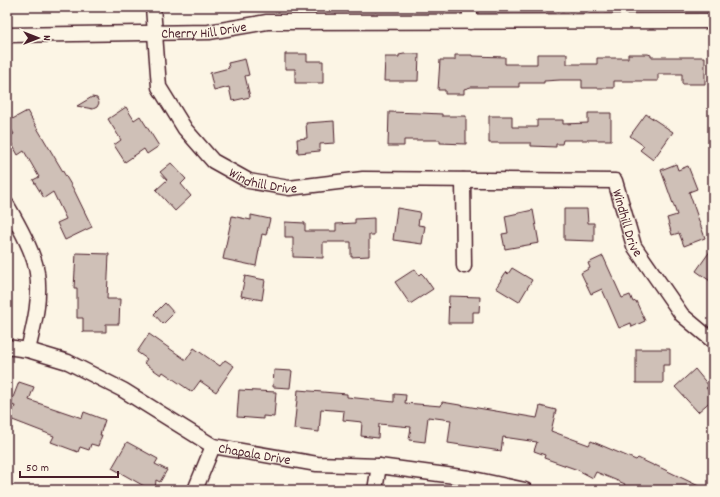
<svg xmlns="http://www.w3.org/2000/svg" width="720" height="497" viewBox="0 0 720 497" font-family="Dekko,sans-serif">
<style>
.building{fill:#cfc0b7;stroke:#4a1f2b}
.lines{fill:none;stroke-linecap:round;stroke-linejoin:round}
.minor-casing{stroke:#4a1f2b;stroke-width:17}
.minor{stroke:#fcf5e5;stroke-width:14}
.labels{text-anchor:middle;stroke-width:3;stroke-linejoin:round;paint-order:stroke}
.street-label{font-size:14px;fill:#4a1f2b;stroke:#fcf5e5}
</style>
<rect width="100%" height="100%" fill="#fcf5e5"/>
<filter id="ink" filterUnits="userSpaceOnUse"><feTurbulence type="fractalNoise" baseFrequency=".025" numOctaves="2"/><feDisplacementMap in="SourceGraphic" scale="8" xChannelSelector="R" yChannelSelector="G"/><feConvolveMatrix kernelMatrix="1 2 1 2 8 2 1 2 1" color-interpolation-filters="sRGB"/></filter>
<g filter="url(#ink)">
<!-- building -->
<g class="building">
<polygon points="285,54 307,54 307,61 323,61 323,83 295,83 295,69 285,69"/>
<polygon points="404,54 419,54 418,81 384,81 385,57 399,57 399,55"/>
<polygon points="537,54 567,54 567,64 597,64 597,58 628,58 628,54 648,54 651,55 651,57 705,57 705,84 682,84 682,74 658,74 658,81 614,81 614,88 582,88 582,80 560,80 544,81 544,83 519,83 519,87 471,87 464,89 464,94 445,94 445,90 438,90 440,60 455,60 455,55 472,55 472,56 505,57 505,64 537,64"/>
<polygon points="245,59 249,75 245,76 250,97 232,101 229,87 214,91 210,73 229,68 228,63"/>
<polygon points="92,97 97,98 99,103 97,107 93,109 77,106"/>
<polygon points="126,107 134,120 140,116 159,146 147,154 144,149 125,162 114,145 121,140 108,119"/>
<polygon points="27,111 74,190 92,227 65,240 57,223 66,219 53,192 44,198 33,180 39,177 24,151 18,155 8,137 14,134 7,122"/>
<polygon points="389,112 421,113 442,114 442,116 466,116 466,144 440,143 440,140 404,140 404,146 388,146"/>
<polygon points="588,113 611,113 611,140 563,140 562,144 556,144 556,147 531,146 531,143 489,143 489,116 512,116 512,127 537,127 537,120 563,120 563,124 588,123"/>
<polygon points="646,114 673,132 653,160 640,150 644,146 630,136"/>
<polygon points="334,121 335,143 320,144 320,151 298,153 297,139 307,138 306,123"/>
<polygon points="171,163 186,179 181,184 191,196 175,211 156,190 167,180 160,172"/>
<polygon points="676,164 678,170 688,166 697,189 689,192 705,238 684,246 679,233 672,235 667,218 677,215 661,170"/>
<polygon points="397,208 420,212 418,225 425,226 422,244 393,240"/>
<polygon points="564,209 587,209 588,223 594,223 594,241 564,240"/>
<polygon points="533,210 539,243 505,249 502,234 508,233 505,216"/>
<polygon points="251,215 270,219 266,235 262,234 256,266 223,259 232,216 251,220"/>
<polygon points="374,218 374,235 369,235 369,256 351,257 351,242 323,242 323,258 293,257 293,237 285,237 285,222 305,223 305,231 336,231 336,224 355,223 355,219"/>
<polygon points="713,247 713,283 696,271"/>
<polygon points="76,253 109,254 107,299 120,299 119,324 106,324 106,332 83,332 83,318 77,318 77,288 74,288"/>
<polygon points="603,256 622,298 630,295 633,302 636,301 645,321 632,327 631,323 619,328 602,289 591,294 581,273 590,268 588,263"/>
<polygon points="512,268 532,280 519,302 496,288 504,275 506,272 508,274"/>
<polygon points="415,269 419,275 421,273 424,276 433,289 410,304 395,282"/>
<polygon points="245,276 265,280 262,300 241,296"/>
<polygon points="449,296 480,297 479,312 473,312 473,323 448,323"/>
<polygon points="165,303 174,313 163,324 154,314"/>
<polygon points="149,334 186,360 194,348 220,366 225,360 234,366 216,392 200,381 192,392 163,372 161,375 144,363 147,359 137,352"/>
<polygon points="636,349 670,349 670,365 663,365 663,383 636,383"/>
<polygon points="695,369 709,386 706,388 713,396 713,399 698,412 675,387"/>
<polygon points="274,370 292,371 290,388 273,387"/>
<polygon points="19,382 34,387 29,400 82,418 84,412 105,420 100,435 102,435 98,446 91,444 89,450 80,447 78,452 51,442 54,436 10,419 15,406 10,405"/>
<polygon points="239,390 276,392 274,417 263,416 263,419 237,417"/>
<polygon points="298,390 347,394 347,397 394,402 394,394 406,395 405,403 441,406 442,402 537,418 540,406 556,410 551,431 589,445 591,441 636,460 638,458 655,466 655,465 707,490 622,490 625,484 596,472 593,478 578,470 544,458 545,455 534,451 537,442 503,437 501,451 448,443 451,420 428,417 425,442 409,440 411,427 379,424 378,438 361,436 362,422 343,420 344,411 321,409 319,432 294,429"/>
<polygon points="127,442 158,459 155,464 167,470 160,482 156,480 155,490 151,490 112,468"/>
</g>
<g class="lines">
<!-- minor casing -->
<g class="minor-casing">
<g id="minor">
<path id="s1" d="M153,7L159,87L185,129L213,161L249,181L289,188L363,179L615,181L634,246L682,315L713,341"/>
<polyline points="470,22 470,7"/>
<path id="s2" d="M7,35L209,32L267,22L713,21"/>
<polyline points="463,180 464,266"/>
<path d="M7,205C17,222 35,255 37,273C41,299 34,325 28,350"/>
<path id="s3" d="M7,347L28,350L68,362L123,390L213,446L317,464L379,466L469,478L525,490"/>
<polyline points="195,490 213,446"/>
<polyline points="375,490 379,466"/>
</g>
</g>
<!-- minor -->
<use href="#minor" class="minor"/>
</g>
</g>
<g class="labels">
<!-- street labels -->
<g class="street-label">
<text dy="5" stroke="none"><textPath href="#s2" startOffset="197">Cherry Hill Drive</textPath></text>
<text dy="5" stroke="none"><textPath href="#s1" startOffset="227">Windhill Drive</textPath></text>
<text dy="5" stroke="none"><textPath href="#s1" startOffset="624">Windhill Drive</textPath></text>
<text dy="5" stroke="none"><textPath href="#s3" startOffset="273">Chapala Drive</textPath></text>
</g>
</g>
<!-- margin -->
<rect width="720" height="497" fill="none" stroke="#fcf5e5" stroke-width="24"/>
<rect x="12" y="12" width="696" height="473" fill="none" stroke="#4a1f2b" stroke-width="1.5" filter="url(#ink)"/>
<!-- north arrow -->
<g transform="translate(38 38) rotate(90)" stroke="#fcf5e5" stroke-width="3" paint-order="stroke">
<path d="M0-3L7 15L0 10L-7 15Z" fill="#4a1f2b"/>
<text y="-6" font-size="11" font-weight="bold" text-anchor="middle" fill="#4a1f2b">N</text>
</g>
<!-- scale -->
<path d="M20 471v6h98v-6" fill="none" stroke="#4a1f2b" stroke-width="2"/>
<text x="26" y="471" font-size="12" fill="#4a1f2b" stroke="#fcf5e5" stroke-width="3" paint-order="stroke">50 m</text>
</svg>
